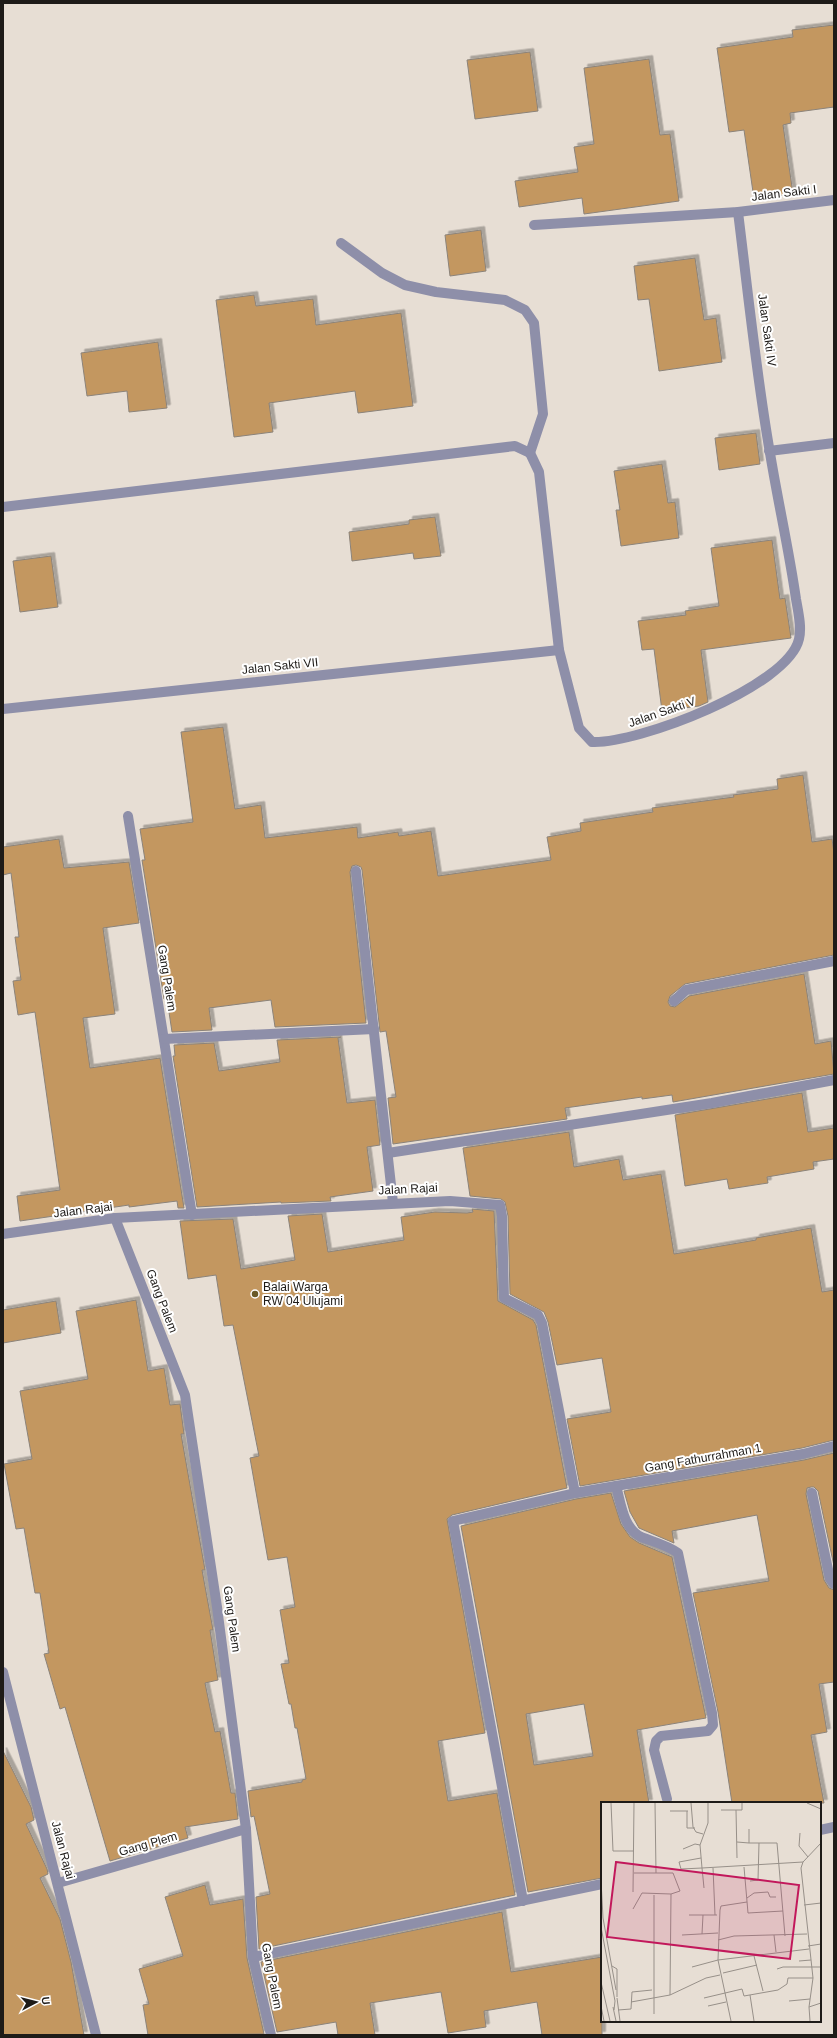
<svg xmlns="http://www.w3.org/2000/svg" width="837" height="2038" viewBox="0 0 837 2038" font-family="Helvetica,sans-serif">
<style>
.building{fill:#c39761;stroke:#8b837a;fill-rule:evenodd;filter:url(#shadow)}
.lines{fill:none;stroke-linecap:round;stroke-linejoin:round}
.minor{stroke:#8e8fa9;stroke-width:10}
.poi-dot{fill:#6b5a28;stroke:#fff;stroke-width:1.5}
.labels{text-anchor:middle;stroke-width:4;stroke-linejoin:round;paint-order:stroke}
.street-label{font-size:12px;fill:#1e1b18;stroke:#fff}
.poi-label{font-size:12px;fill:#1e1b18;stroke:#fff;text-anchor:start}
.inset-road{fill:none;stroke:#979089;stroke-width:1}
.view{fill:#c2185b;fill-opacity:0.15;stroke:#c2185b;stroke-width:2}
.inset-edge{fill:none;stroke:#1e1b18;stroke-width:2}
</style>
<defs>
<filter id="shadow"><feDropShadow dx="3.5" dy="-3.5" stdDeviation="0" flood-color="#0004"/></filter>
</defs>
<rect width="100%" height="100%" fill="#e7ded4"/>
<!-- building -->
<g class="building">
<polygon points="834,25 834,107 790,113 791,123 783,125 793,194 754,199 744,130 729,132 717,48 793,37 792,30"/>
<polygon points="530,52 538,111 475,119 467,60"/>
<polygon points="649,59 660,135 670,134 679,201 584,214 582,198 519,207 515,181 578,172 574,147 594,144 584,68"/>
<polygon points="481,230 486,271 450,276 445,235"/>
<polygon points="695,258 704,320 716,318 722,362 659,371 649,299 638,300 634,266"/>
<polygon points="254,295 256,306 313,299 316,325 401,313 413,406 358,413 355,391 269,403 273,432 234,437 216,300"/>
<polygon points="158,342 167,408 129,412 127,391 87,396 81,353"/>
<polygon points="756,433 760,464 719,470 715,438"/>
<polygon points="662,464 668,503 675,502 679,538 621,546 616,510 620,510 614,471"/>
<polygon points="435,517 441,556 414,559 413,553 352,561 349,532 409,524 409,520"/>
<polygon points="772,540 780,599 785,598 791,638 701,650 708,702 699,706 662,711 654,649 642,650 638,621 686,615 685,611 719,606 711,548"/>
<polygon points="51,556 58,607 20,612 13,561"/>
<polygon points="223,727 235,809 261,805 265,838 357,827 358,838 398,832 399,836 431,831 438,876 551,860 547,837 581,831 580,823 653,812 652,808 734,797 733,795 778,789 777,779 803,775 812,842 832,839 834,853 834,955 685,984 670,996 668,1002 670,1006 675,1007 689,996 804,974 815,1044 831,1041 834,1074 673,1102 672,1095 642,1099 642,1097 565,1108 567,1119 393,1144 388,1098 396,1097 386,1031 380,1032 362,870 361,867 356,865 352,866 350,872 366,1023 275,1027 271,1000 209,1008 212,1030 172,1032 167,999 164,999 142,860 145,860 140,829 193,822 181,732"/>
<polygon points="59,839 64,868 129,862 139,923 103,928 115,1014 83,1018 90,1068 160,1058 184,1208 178,1208 177,1201 129,1207 129,1205 20,1221 17,1196 60,1190 35,1012 18,1015 13,981 21,980 15,937 19,937 11,873 3,875 3,847"/>
<polygon points="341,1037 338,1038 347,1103 375,1100 380,1145 367,1147 373,1191 330,1197 331,1201 281,1203 281,1202 197,1207 173,1056 175,1056 174,1045 214,1043 219,1071 280,1062 277,1040"/>
<polygon points="802,1093 808,1132 834,1128 834,1159 813,1162 814,1169 767,1177 768,1183 729,1189 727,1179 685,1186 675,1115"/>
<polygon points="569,1132 574,1167 619,1159 623,1180 661,1174 674,1254 756,1240 756,1238 811,1228 822,1292 834,1290 834,1440 802,1448 580,1486 567,1419 611,1412 602,1358 557,1365 548,1322 544,1312 510,1294 508,1216 505,1202 501,1199 470,1196 463,1148"/>
<polygon points="472,1209 494,1211 498,1301 533,1320 536,1325 567,1488 452,1515 447,1519 485,1733 438,1741 448,1801 497,1793 515,1895 259,1949 256,1897 270,1894 254,1816 251,1817 248,1791 302,1782 302,1780 306,1779 297,1728 295,1728 291,1704 289,1704 281,1664 289,1663 280,1610 295,1607 287,1557 268,1560 250,1458 259,1456 233,1325 224,1326 216,1275 188,1279 180,1221 233,1219 241,1269 295,1260 288,1216 322,1214 328,1252 404,1240 401,1217 435,1212 467,1213 473,1212"/>
<polygon points="136,1300 148,1371 164,1368 170,1405 180,1404 184,1434 181,1434 205,1570 202,1570 213,1630 210,1630 218,1680 205,1683 215,1732 220,1731 231,1793 235,1793 238,1819 185,1827 188,1838 110,1861 65,1707 60,1709 44,1654 49,1653 40,1593 35,1593 24,1528 16,1529 4,1464 32,1459 20,1391 88,1379 76,1311"/>
<polygon points="56,1301 61,1333 3,1343 3,1310"/>
<polygon points="834,1453 834,1566 818,1491 814,1487 811,1487 807,1488 806,1494 824,1580 829,1588 834,1590 834,1682 819,1684 827,1732 811,1735 824,1803 732,1803 718,1712 693,1593 769,1581 757,1515 672,1531 674,1543 639,1528 630,1512 624,1491 804,1460"/>
<path d="M611,1493L621,1524L630,1537L639,1543L672,1557L706,1718L637,1730L649,1803H602V1878L528,1892L461,1526L576,1499ZM584,1704L593,1756L534,1765L526,1714Z"/>
<polygon points="3,1751 31,1807 34,1820 26,1824 47,1869 48,1874 40,1878 60,1919 71,1962 84,2035 3,2035"/>
<polygon points="205,1885 210,1905 243,1899 247,1958 264,2034 148,2035 143,2005 149,2004 139,1969 183,1956 165,1897"/>
<polygon points="502,1912 511,1972 602,1957 602,2035 542,2035 537,2002 484,2011 486,2027 448,2033 441,1992 370,2003 375,2035 338,2035 336,2022 277,2032 261,1962"/>
</g>
<g class="lines">
<!-- minor -->
<g class="minor">
<polyline points="534,225 738,212 834,200"/>
<polyline points="341,243 382,273 405,285 436,292 505,300 525,310 534,323 543,414 530,453"/>
<polyline points="769,451 834,443"/>
<path d="M530,453L539,472L559,650L579,728L592,742C637,744 788,687 799,639C802,627 798,611 796,599C789,550 778,502 770,453C756,373 748,292 738,212"/>
<polyline points="3,507 515,446 530,453"/>
<polyline points="3,709 559,650"/>
<polyline points="128,816 192,1215"/>
<polyline points="356,871 393,1203"/>
<polyline points="674,1001 686,990 834,961"/>
<polyline points="164,1039 374,1029"/>
<polyline points="388,1153 712,1103 834,1080"/>
<polyline points="115,1218 185,1395 217,1607 246,1829 253,1957 271,2035"/>
<polyline points="3,1234 115,1218 450,1201 500,1205 502,1216 504,1298 538,1315 542,1323 575,1493"/>
<path d="M616,1486C621,1503 623,1528 641,1537C654,1542 667,1545 678,1553L712,1713L713,1725L708,1731L661,1736L656,1741L654,1750L667,1799"/>
<polyline points="812,1493 830,1579 834,1584"/>
<polyline points="3,1672 96,2035"/>
<polyline points="820,1830 834,1827"/>
<polyline points="58,1883 246,1829"/>
<polyline points="523,1901 453,1521 575,1493 803,1454 834,1446"/>
<polyline points="253,1957 602,1884"/>
</g>
</g>
<!-- markers -->
<circle class="poi-dot" cx="255" cy="1294" r="4"/>
<g class="labels">
<!-- street labels -->
<g class="street-label">
<text transform="translate(784 193) rotate(-7)" y="4">Jalan Sakti I</text>
<text transform="translate(767 330) rotate(82)" y="4">Jalan Sakti IV</text>
<text transform="translate(280 666) rotate(-6)" y="4">Jalan Sakti VII</text>
<text transform="translate(662 712) rotate(-19)" y="4">Jalan Sakti V</text>
<text transform="translate(167 978) rotate(81)" y="4">Gang Palem</text>
<text transform="translate(408 1189) rotate(-3)" y="4">Jalan Rajai</text>
<text transform="translate(83 1210) rotate(-7)" y="4">Jalan Rajai</text>
<text transform="translate(162 1301) rotate(69)" y="4">Gang Palem</text>
<text transform="translate(703 1458) rotate(-10)" y="4">Gang Fathurrahman 1</text>
<text transform="translate(232 1619) rotate(82)" y="4">Gang Palem</text>
<text transform="translate(148 1844) rotate(-16)" y="4">Gang Plem</text>
<text transform="translate(63 1850) rotate(75)" y="4">Jalan Rajai</text>
<text transform="translate(272 1976) rotate(79)" y="4">Gang Palem</text>
</g>
<!-- poi labels -->
<g class="poi-label">
<text x="263" y="1291">Balai Warga<tspan x="263" dy="14">RW 04 Ulujami</tspan></text>
</g>
</g>
<!-- overview -->
<g transform="translate(601 1802)">
<rect width="220" height="220" fill="#e7ded4"/>
<path class="inset-road" d="M10,1L12,49H33M54,1L55,71M90,1L92,25L95,30L102,32M107,1V21L99,43L101,66L202,60M206,1L220,7M120,8H135L136,56M135,8H141V1M69,9H87M86,9V26H94M148,27V41H158L157,78L149,79M199,31L198,44L207,55M136,40L148,41M158,41H176L184,134M82,47L94,42L99,43M100,56L78,60L80,67L101,66L103,86M143,65L147,111L182,109M112,66L114,113M0,78L2,116L15,188M32,90L33,1M53,93V212M146,96L153,91L167,90L169,95H175M203,103L220,101M32,107L41,91L70,92L79,89L72,71H33M88,113H116M0,125L14,199L13,208M101,132L102,113M81,133L117,131M173,133L175,150M117,138L133,134L206,132M207,144L220,142M153,154L162,189M198,159L210,158M11,164L16,167V195M91,165L117,158L208,147M176,167L182,165H220M122,171L156,163M0,180L9,219M69,193L70,92M149,193L153,219M16,196L19,219M103,196L141,187L143,194L177,188L186,182L187,176H212M188,199L209,197M30,200L69,193L105,176L119,173M0,204L3,219M107,204L125,200M12,205L15,219M208,205L220,201M17,208L30,207L31,190L51,188M130,219L117,158L119,108L120,104L146,100M209,219L208,205L212,176L200,66L202,60L220,41"/>
<path class="view" d="M15,60L198,83L189,157L6,135Z"/>
<rect width="220" height="220" class="inset-edge"/>
</g>
<!-- border -->
<rect width="837" height="2038" fill="none" stroke="#1e1b18" stroke-width="8"/>
<!-- north arrow -->
<g transform="translate(36 2002) rotate(83)" stroke="#ffffff" stroke-width="3" paint-order="stroke">
<path d="M0-3L7 15L0 10L-7 15Z" fill="#1e1b18"/>
<text y="-6" font-size="11" font-weight="bold" text-anchor="middle" fill="#1e1b18">U</text>
</g>
</svg>
